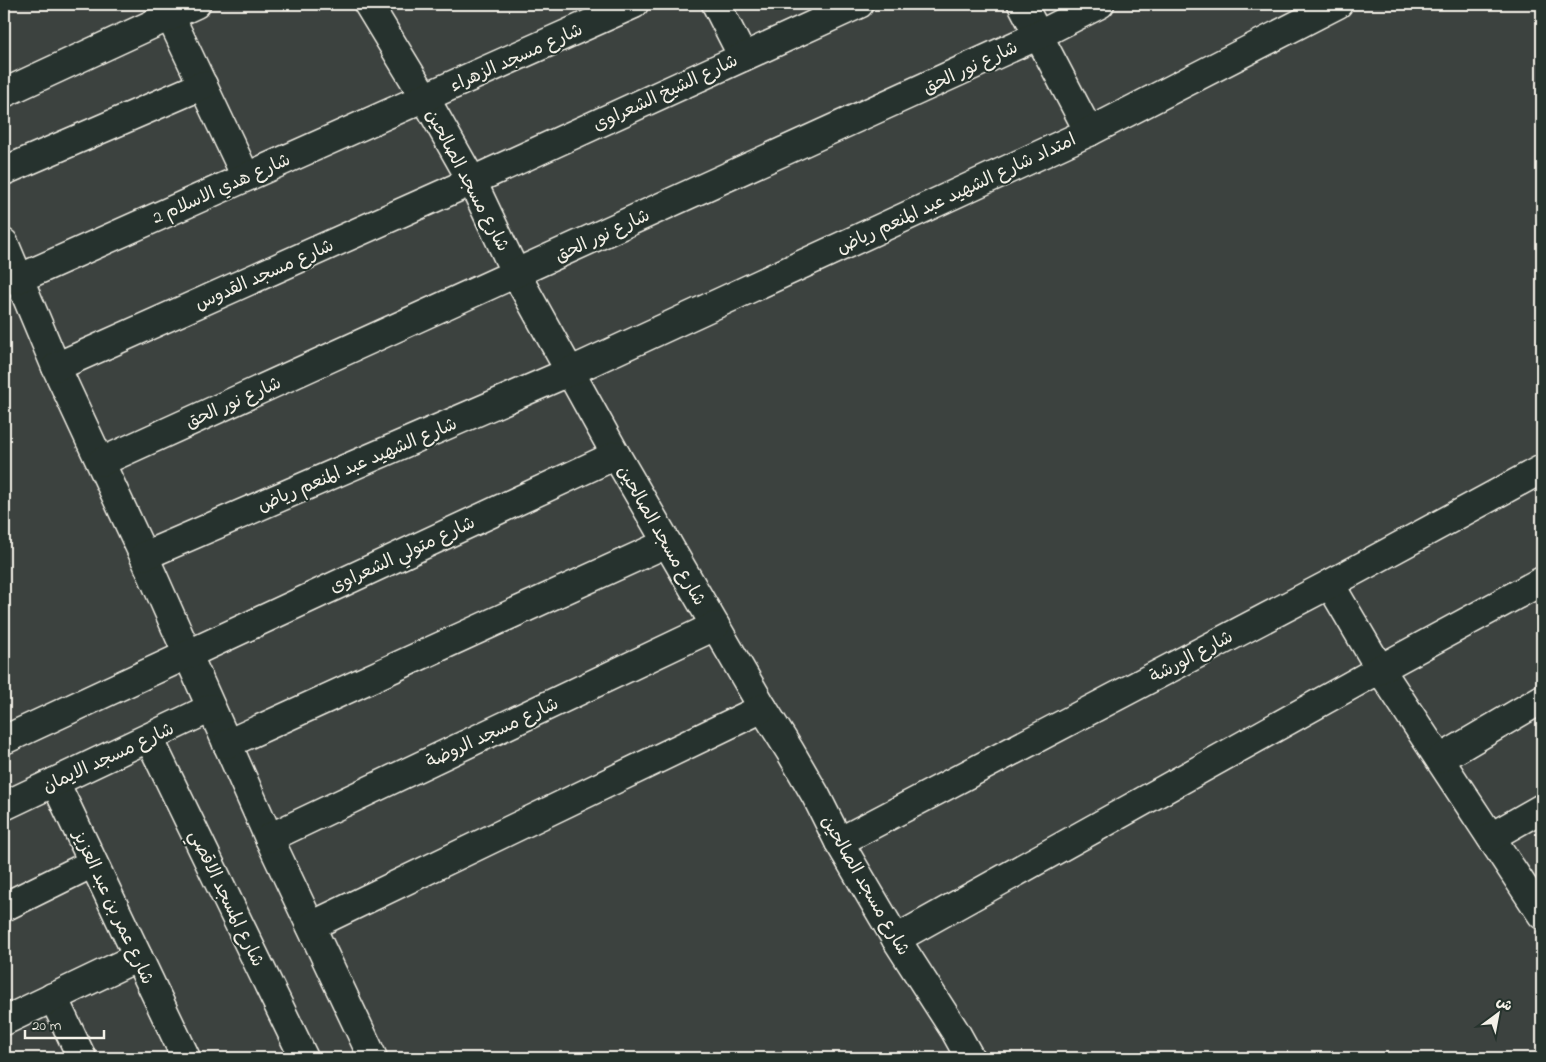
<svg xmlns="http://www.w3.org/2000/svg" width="1546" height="1062" viewBox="0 0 1546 1062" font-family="'Indie Flower','Playpen Sans Arabic',sans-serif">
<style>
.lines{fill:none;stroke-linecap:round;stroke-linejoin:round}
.minor-casing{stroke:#f4f1e8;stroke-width:31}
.minor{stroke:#26332d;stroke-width:28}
.labels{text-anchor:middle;stroke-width:4;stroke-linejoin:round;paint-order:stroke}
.street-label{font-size:18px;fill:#f4f1e8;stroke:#26332d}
</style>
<rect width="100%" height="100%" fill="#3c423f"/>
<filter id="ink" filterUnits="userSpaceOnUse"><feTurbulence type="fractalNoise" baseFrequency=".02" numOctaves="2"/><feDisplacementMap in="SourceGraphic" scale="10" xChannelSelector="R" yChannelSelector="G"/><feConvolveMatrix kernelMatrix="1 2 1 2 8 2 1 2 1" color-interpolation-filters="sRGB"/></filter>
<g filter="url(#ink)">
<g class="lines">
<!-- minor casing -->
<g class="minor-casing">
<g id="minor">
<polyline points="368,4 425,98 472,181 516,274 616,455 763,708 790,751 816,796 839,842 896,939 955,1031 970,1058"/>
<polyline points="716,4 743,57"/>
<polyline points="1022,4 1089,132"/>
<polyline points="170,16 246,177"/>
<polyline points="4,93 196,4"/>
<polyline points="4,171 203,85"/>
<polyline points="4,243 56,367 144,556 269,838 373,1058"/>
<polyline points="18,279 634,4"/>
<polyline points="56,367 472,181 859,4"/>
<polyline points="101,462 1039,35 1100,4"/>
<polyline points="144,556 569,372 1089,132 1338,4"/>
<polyline points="1330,584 1380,669 1542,915"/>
<polyline points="149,738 304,1058"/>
<polyline points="4,740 616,455"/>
<polyline points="227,744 667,543"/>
<polyline points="1440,759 1542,699"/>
<polyline points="55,782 186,1058"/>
<polyline points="4,806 211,708"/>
<polyline points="1491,837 1542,808"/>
<polyline points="269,838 715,626"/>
<polyline points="839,842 1330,584 1542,469"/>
<polyline points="4,907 93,863"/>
<polyline points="311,926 763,708"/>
<polyline points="896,939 1380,669 1542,581"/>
<polyline points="53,997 82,1058"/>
<polyline points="4,1021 138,957"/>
</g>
</g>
<!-- minor -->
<use href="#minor" class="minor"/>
</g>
</g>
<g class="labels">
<!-- street labels -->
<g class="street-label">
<text transform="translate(516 57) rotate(-24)" y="6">شارع مسجد الزهراء</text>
<text transform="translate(970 67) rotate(-25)" y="6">شارع نور الحق</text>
<text transform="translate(665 92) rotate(-25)" y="6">شارع الشيخ الشعراوى</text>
<text transform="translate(468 180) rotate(62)" y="6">شارع مسجد الصالحين</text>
<text transform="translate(221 188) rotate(-24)" y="6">شارع هدي الاسلام 2</text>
<text transform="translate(956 193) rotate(-25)" y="6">امتداد شارع الشهيد عبد المنعم رياض</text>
<text transform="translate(602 235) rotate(-25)" y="6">شارع نور الحق</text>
<text transform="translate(264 274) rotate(-24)" y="6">شارع مسجد القدوس</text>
<text transform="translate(233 402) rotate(-24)" y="6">شارع نور الحق</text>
<text transform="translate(357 464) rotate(-23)" y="6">شارع الشهيد عبد المنعم رياض</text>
<text transform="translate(662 535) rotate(60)" y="6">شارع مسجد الصالحين</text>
<text transform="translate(402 554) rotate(-25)" y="6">شارع متولي الشعراوى</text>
<text transform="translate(1191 656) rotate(-28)" y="6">شارع الورشة</text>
<text transform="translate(492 732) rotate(-25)" y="6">شارع مسجد الروضة</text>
<text transform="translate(108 757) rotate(-25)" y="6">شارع مسجد الايمان</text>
<text transform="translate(866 885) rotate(60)" y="6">شارع مسجد الصالحين</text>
<text transform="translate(227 898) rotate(64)" y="6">شارع المسجد الاقصي</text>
<text transform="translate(114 907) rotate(65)" y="6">شارع عمر بن عبد العزيز</text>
</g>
</g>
<!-- margin -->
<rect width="1546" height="1062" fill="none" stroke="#26332d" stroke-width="20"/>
<rect x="10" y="10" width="1526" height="1042" fill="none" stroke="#f4f1e8" stroke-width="2" filter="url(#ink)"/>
<!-- north arrow -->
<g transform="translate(1498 1014) rotate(32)" stroke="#26332d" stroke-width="4" paint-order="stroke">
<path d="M0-4L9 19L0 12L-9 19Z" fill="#f4f1e8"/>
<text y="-8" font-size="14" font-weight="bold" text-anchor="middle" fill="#f4f1e8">ش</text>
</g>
<!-- scale -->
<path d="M25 1030v8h79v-8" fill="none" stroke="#f4f1e8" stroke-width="2.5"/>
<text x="32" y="1030" font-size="15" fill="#f4f1e8" stroke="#26332d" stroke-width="4" paint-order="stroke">20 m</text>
</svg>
